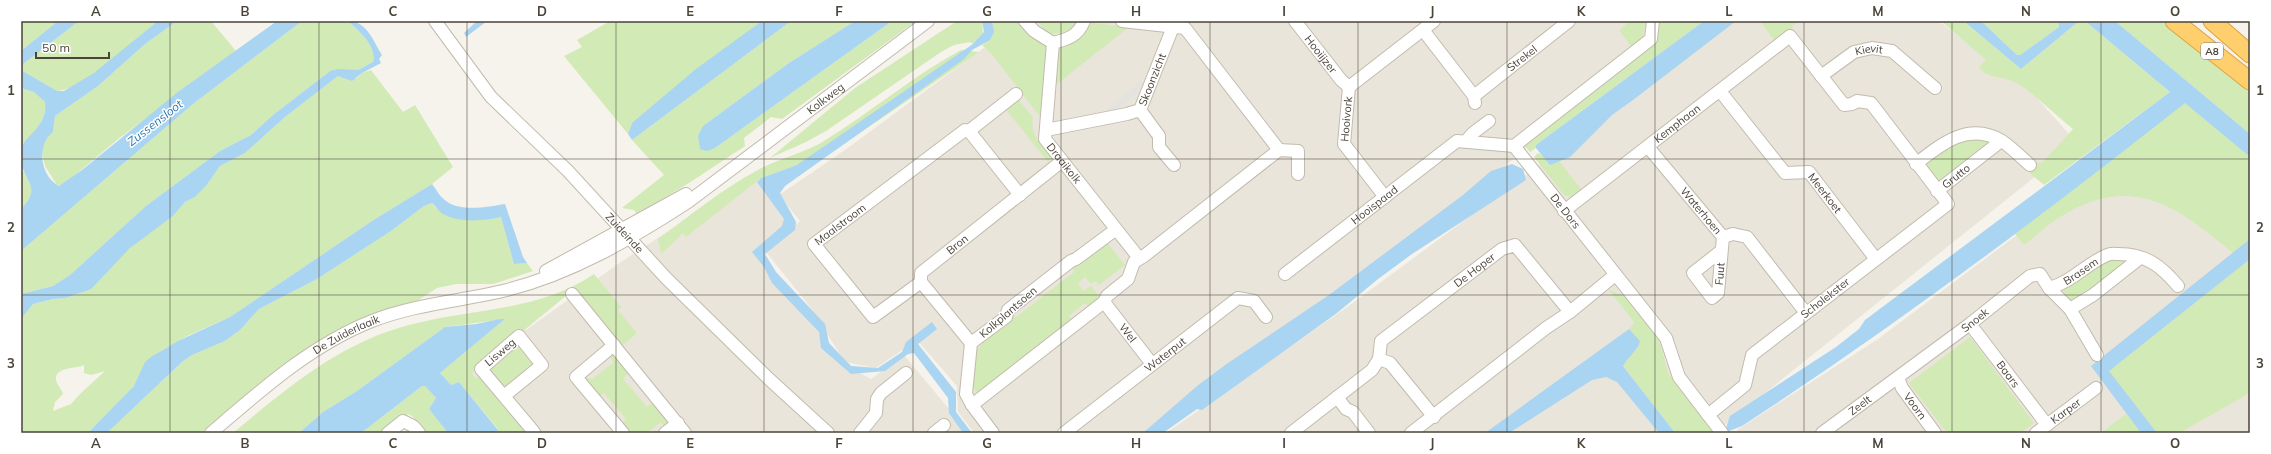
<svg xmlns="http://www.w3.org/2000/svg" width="2271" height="454" viewBox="0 0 2271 454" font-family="Mulish,sans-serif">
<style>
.residential{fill:#eae5da}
.green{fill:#d2eab5;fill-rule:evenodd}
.parking{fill:#e5e3e0}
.water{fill:#a9d4f2}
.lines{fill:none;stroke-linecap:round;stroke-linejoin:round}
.minor-casing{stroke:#c2bbae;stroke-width:14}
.highway-casing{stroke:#e0a43c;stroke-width:19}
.minor{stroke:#fff;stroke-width:12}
.highway{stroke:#ffcf6e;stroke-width:17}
.grid{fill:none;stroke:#4b4439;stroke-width:1;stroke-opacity:0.55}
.labels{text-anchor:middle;stroke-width:3;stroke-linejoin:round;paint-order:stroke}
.shield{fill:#fff;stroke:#817c74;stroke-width:1}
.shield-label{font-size:10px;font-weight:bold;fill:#4b4439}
.street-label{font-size:11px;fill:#4b4439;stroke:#fff}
.water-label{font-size:12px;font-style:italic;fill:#2e7ab2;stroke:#fff}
.neatline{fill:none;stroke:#4b4439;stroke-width:1.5}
.grid-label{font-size:13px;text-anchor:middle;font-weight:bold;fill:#4b4439}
</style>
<rect width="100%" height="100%" fill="#f6f3ec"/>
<!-- residential -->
<g class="residential">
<polygon points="1002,21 1657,21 1605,82 1425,233 1147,433 974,433 958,412 957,386 917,340 876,368 845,362 808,304 766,252 800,221 779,195 845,150 1000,36"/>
<polygon points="1734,21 1939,21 2036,97 2077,143 1715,433 1166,433 1350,305"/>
<polygon points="2105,169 2250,237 2250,433 1739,433 1737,430 1878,339"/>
<polygon points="754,175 789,223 757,249 813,322 834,359 871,379 904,355 969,433 507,433 463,369 518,323 526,330 618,264"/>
</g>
<!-- green -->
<g class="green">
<polygon points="21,21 58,21 21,51"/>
<path d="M79,21H158C135,40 86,89 57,91L21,70L22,65Z"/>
<polygon points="177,21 211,21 236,51 118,139 63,185 57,185 45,166 41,149 49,135 53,132 55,116 98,86 145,44"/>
<path d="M302,21H348C359,31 377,46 373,62L358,70L330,71L273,115L251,135L220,151L146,206L70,275L53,286L21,294V251L193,104Z"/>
<polygon points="610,21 762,21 632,123 628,134 564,56 582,47 577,40"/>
<polygon points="791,21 855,21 789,63 703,126 715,148 892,21 916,21 782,119 771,117 744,138 745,146 689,183 637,214 634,210 622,208 664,175 632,140"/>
<polygon points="957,21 982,21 983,34 973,44 970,42 954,45 941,52 826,131 806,142 770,158 855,88"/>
<polygon points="992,21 1019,21 1039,42 1047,45 1040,117 991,53 982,45 990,40"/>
<path d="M1037,21H1078C1070,32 1061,34 1048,33Z"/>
<polygon points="1630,21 1646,21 1642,42 1633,49 1619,30"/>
<polygon points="1657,21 1704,21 1536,145 1536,148 1530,152 1525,146 1653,45"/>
<polygon points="1760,21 1798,21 1793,25 1791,33 1776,43"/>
<path d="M1941,21H1967L1966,23L2021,69L2079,21H2085L2170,92L2044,185L2025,169L2031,162L2042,163L2073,129C2055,115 2035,94 2015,82C2003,76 1986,79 1979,67L1986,60Z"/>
<polygon points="1981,21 2058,21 2059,27 2020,55 2017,55"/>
<polygon points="2115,21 2178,21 2250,81 2250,134"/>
<polygon points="1092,23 1129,27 1053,87 1058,48 1081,38"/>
<path d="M961,50L979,52L810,167L797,165L761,178L686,237L683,233L661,254L658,239C690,216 723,188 758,170C779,158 803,154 824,141C871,112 913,76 961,50Z"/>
<path d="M371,70L403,112L415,105L453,167L432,184L372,221L230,317L187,336L159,352L142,370L138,381L123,399L88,433L21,432V319L33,304L53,299L66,298L83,292L141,238L173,216L185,202L195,197L206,186L220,166L245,153L285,117L338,76L357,78L362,73ZM84,365V373L91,375L105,371L81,393L71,404L53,411L55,402L63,394C62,390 59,387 57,383C50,366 79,369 84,365Z"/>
<path d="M21,88L34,92L45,102C47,120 33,135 21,148Z"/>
<path d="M1016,97L1033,117C1030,137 1041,144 1053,158L1048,162L1004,107Z"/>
<path d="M2185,102L2250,157V239L2233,253C2177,206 2132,172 2060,217C2047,225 2036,236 2024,245L2015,234Z"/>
<polygon points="1968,137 1991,140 1936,183 1922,165 1950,143"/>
<polygon points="1538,153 1554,162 1559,161 1583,192 1573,198 1564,195 1534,157"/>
<path d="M21,168C33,185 36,193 21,209Z"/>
<polygon points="432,203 436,208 477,220 501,217 514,264 527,263 533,271 493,284 456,284 437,288 417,301 350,323 330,334 266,379 201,433 107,433 182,362 192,355 225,341 240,330 259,309 317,279 391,231 424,206"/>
<polygon points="1106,241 1125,265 1099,285 1095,281 1091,284 1085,277 1078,283 1083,291 1091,286 1101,298 1090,309 1085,303 1069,316 1073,323 979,393 975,391 973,387 976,351 982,343 980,341 1011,313 1016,317 1074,272 1071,265 1076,266"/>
<path d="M2116,258H2126L2125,264L2073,304L2063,290C2079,278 2096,264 2116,258Z"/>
<polygon points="2250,259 2250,393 2179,433 2157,433 2109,371"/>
<path d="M594,274L621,307L618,310L637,333L622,346L567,295L472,373L475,378L482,376L527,432L525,433H494L498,429L459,382L451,385L440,373L505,319L445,327L357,391L323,412L299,433H233C287,388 340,343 409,325C472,308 538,312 594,274Z"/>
<path d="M1609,290L1627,297L1659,340L1668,373L1717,433H1675L1623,365C1627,358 1639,349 1640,341L1629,329L1634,323L1631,318Z"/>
<polygon points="1970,337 2034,423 2020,433 1947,433 1909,383"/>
<polygon points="522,345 538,365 507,391 489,371 517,347"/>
<polygon points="609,354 616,357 629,372 623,379 647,407 653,402 668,424 665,427 661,422 647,433 628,433 620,425 626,419 604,393 598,397 584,381 585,377 592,379 613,363"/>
<polygon points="422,386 425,386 436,398 429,409 448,433 426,433 412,416 408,414 385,433 361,433"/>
<polygon points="2126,414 2141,433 2101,433"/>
</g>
<!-- parking -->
<polygon class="parking" points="1141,81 1145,85 1143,89 1113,113 1111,113 1107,109"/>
<!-- water -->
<g class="water">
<path d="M58,21H79L22,65L21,70L57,91H64L94,73L158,21H177L145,44L98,86L55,116L53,132C36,145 40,176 59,186L82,170L178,92L277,21H302L193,104L21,251V209C46,183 17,180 21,150C23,136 48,128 45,102L34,92L21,88V51Z"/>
<path d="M348,21C367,21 373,41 382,55L379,59L381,63L362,73L352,81L338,76L285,117L245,153L220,166L206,186L195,197L185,202L173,216L130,248L91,289L66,298L53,299L33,304L21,319V294L53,286L70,275L146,206L220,151L251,135L273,115L330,71L338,69L358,70L373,62C377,46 359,31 348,21Z"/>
<polygon points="477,21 487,21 466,37 464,33"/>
<polygon points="762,21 791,21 632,140 628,134 632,123 696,69"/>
<polygon points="855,21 892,21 715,148 707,151 700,149 698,136 703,126 789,63"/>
<polygon points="982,21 992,21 994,32 990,40 972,50 964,59 785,186 780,193 796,222 795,230 765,254 776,272 825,324 829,343 851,366 878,368 902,352 906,342 932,322 937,329 918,344 956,392 956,412 972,433 963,433 949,413 948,398 914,353 908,354 885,371 851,374 821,348 819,332 772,283 764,267 752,252 782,226 784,219 757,182 761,178 797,165 973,44 984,32"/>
<polygon points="1704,21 1736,21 1633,100 1612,115 1570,157 1550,165 1536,148 1536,145"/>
<polygon points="1967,21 1981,21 2017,55 2020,55 2059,27 2058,21 2079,21 2021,69 1966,23"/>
<path d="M2085,21H2115L2250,134V157L2185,103C2042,216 1895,326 1742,426L1729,431L1730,433H1718L1726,428L1730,416L1836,347L1859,329L1865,320L2170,92Z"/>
<polygon points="1512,164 1523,169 1526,180 1412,254 1378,279 1337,313 1202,410 1197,409 1163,433 1143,433 1197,386 1228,363 1329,295 1463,195 1491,171"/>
<path d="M432,184C436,189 440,197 446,201C460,212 488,207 505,204L523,257L527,263L514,264L501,217C484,221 459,223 443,214C438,211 436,206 432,203L424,206L391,231L317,279L259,309L240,330L225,341L192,355L182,362L107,433H88L134,386L145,362L151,357L178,341L230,317L372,221Z"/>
<polygon points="2250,239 2250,259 2109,371 2157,433 2141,433 2091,366"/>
<polygon points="500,319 505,319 440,373 451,385 459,382 498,430 494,433 448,433 429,409 436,398 425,386 422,386 361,433 299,433 323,412 357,391 445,327 476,324"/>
<path d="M1629,329L1640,341C1639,349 1627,358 1623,366L1675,433H1659L1617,382L1606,377L1592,380L1509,433H1485Z"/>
</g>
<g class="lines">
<!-- minor casing -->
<g class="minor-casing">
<g id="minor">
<path id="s1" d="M435,21L491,97L568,171L666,278L769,379L828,433"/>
<polyline points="1025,21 1034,31 1053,43"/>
<path id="s2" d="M1084,21C1078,36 1068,39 1053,43L1045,139L1139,258"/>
<polyline points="1122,21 1185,28 1279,150"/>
<path id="s3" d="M1295,21L1341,80L1349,87"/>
<polyline points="1423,30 1474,96 1475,103"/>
<path id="s4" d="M1821,76L1854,52L1872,48L1892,51L1935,88"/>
<path id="s5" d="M1720,91L1785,173L1809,172L1875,258"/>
<path id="s6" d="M1474,96L1569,21"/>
<polyline points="1140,110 1159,136 1159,147 1174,165"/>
<path id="s7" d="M1046,130L1127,114L1140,110L1173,27"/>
<polyline points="969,131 1020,195"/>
<polyline points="1466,141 1473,133 1489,121"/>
<path id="s8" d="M1514,146L1666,338L1679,377L1722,433"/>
<polyline points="1514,146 1651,39 1653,21"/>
<path id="s9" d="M1648,147L1723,237L1733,234L1747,237L1806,313"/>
<path d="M1916,164C1941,144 1969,121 2002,141C2012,148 2021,157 2030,165"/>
<path id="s10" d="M1937,191L2001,141"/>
<path id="s11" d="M1385,197L1344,144L1349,87L1434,21"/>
<path id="s12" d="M1564,211L1790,36L1844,105L1852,104L1857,101L1871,103L1948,204L1752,355L1745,385L1708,415"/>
<polyline points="1115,230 1076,259 1071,261 1008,310 1006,317 971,343 966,394 972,405 1104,302 1107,296 1128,279 1134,262 1144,256 1279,150 1298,151 1298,174"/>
<path id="s13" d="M1721,251L1693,273L1712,298L1718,293L1723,237"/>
<polyline points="546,271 686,194"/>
<path id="s14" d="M1285,274L1457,141L1514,146"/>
<path id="s15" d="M921,282L873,317L814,244L965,130L969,131L1016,94"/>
<path id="s16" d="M2049,288C2072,282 2086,264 2107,255C2111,253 2116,254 2119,254C2146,254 2161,266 2178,286"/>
<polyline points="572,294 685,433"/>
<path id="s17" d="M1104,302L1152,364"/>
<polyline points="2070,309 2093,295 2140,258"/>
<path id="s18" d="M1970,324L2047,425"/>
<path id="s19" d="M971,343L921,282V273L1062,161"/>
<polyline points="614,345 576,377 623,433"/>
<polyline points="1379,359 1390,363 1434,417"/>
<path id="s20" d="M1898,378L1902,388L1935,433"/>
<polyline points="504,396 542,365 519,336 481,369 534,432 533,433"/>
<polyline points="1337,397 1346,409 1353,412 1369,433"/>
<polyline points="972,405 993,433"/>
<path id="s21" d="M211,433C260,391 311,345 372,321C415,304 462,301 507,290C573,273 631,239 688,202L928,21"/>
<polyline points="388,433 403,421 413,426 419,433"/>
<polyline points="665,433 678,423"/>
<polyline points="860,433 876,413 877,399 881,393 906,373"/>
<polyline points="934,433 944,425"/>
<path id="s22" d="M1064,433L1238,298L1254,301L1266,317"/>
<path id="s23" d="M1291,433L1372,370L1379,359L1381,341L1502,249L1515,245L1570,312"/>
<polyline points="1411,433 1546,328 1570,312 1615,275"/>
<path id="s24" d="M1822,433L1970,324L2030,276L2040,274L2049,288L2070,309L2097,355"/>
<path id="s25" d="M2036,433L2096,388"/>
</g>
</g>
<!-- highway casing -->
<g class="highway-casing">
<g id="highway">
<polyline points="2174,21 2250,81"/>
<polyline points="2212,21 2250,54"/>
</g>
</g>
<!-- minor -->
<use href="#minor" class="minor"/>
<!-- highway -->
<use href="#highway" class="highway"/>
</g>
<!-- grid -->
<path class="grid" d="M170,21V433M319,21V433M467,21V433M616,21V433M764,21V433M913,21V433M1061,21V433M1210,21V433M1358,21V433M1507,21V433M1655,21V433M1804,21V433M1952,21V433M2101,21V433M21,159H2250M21,295H2250"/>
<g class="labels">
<!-- shield labels -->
<rect class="shield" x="2201" y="43" width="22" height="16" rx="3"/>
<g class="shield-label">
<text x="2212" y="55">A8</text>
</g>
<!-- street labels -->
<g class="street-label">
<text dy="4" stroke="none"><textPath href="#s4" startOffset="56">Kievit</textPath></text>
<text dy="4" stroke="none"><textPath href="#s3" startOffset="42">Hooiijzer</textPath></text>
<text dy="4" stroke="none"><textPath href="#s6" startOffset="61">Strekel</textPath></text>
<text dy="4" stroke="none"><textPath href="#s7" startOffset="129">Skoonzicht</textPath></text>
<text dy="4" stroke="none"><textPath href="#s21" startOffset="710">Kolkweg</textPath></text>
<text dy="4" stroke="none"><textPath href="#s11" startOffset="92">Hooivork</textPath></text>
<text dy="4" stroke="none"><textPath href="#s12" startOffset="143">Kemphaan</textPath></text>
<text dy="4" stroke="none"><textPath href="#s2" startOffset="167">Draaikolk</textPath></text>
<text dy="4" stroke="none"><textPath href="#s10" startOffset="24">Grutto</textPath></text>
<text dy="4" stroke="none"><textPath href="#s5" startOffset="155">Meerkoet</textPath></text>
<text dy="4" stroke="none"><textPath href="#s14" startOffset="113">Hooispaad</textPath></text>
<text dy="4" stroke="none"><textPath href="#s8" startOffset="83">De Dors</textPath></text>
<text dy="4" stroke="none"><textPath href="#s9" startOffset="83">Waterhoen</textPath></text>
<text dy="4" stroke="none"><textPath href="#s15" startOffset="186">Maalstroom</textPath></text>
<text dy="4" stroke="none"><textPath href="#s1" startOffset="285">Zuideinde</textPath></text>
<text dy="4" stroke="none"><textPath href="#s19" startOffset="134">Bron</textPath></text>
<text dy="4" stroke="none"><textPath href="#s23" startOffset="251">De Hoper</textPath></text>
<text dy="4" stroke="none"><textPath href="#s16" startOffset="36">Brasem</textPath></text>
<text dy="4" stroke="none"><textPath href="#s13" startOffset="94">Fuut</textPath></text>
<text transform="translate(1825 298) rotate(-38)" y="4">Scholekster</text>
<text transform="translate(1008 312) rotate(-41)" y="4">Kolkplantsoen</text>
<text dy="4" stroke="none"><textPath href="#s24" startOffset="190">Snoek</textPath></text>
<text dy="4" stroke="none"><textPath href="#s17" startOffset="39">Wel</textPath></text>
<text dy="4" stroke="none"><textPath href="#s21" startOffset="168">De Zuiderlaaik</textPath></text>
<text transform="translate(500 352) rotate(-40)" y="4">Lisweg</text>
<text dy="4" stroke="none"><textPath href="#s22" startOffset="128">Waterput</textPath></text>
<text dy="4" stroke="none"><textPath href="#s18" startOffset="63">Baars</textPath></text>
<text dy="4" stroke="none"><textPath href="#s24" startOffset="47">Zeelt</textPath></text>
<text dy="4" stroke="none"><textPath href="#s20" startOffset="33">Voorn</textPath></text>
<text dy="4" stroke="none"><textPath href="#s25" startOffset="37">Karper</textPath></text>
</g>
<!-- water labels -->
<g class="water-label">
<text transform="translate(155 123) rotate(-38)" y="4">Zussensloot</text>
</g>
</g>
<!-- border -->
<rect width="2271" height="454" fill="none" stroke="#ffffff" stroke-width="44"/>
<!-- scale -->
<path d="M36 52v6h73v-6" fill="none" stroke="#4b4439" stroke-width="2"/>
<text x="42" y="52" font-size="12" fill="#4b4439" stroke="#ffffff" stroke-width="3" paint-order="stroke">50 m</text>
<rect x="22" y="22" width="2227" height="410" class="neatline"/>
<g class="grid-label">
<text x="96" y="16">A</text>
<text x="245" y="16">B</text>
<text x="393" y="16">C</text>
<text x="542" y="16">D</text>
<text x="690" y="16">E</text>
<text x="839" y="16">F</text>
<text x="987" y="16">G</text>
<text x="1136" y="16">H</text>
<text x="1284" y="16">I</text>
<text x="1432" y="16">J</text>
<text x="1581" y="16">K</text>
<text x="1729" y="16">L</text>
<text x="1878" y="16">M</text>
<text x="2026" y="16">N</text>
<text x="2175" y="16">O</text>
<text x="11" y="95">1</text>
<text x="2260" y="95">1</text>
<text x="11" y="232">2</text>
<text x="2260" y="232">2</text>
<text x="11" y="368">3</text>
<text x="2260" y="368">3</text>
<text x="96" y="448">A</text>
<text x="245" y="448">B</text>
<text x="393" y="448">C</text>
<text x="542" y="448">D</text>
<text x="690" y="448">E</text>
<text x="839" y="448">F</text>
<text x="987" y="448">G</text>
<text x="1136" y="448">H</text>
<text x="1284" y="448">I</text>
<text x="1432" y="448">J</text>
<text x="1581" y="448">K</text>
<text x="1729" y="448">L</text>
<text x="1878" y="448">M</text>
<text x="2026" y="448">N</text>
<text x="2175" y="448">O</text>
</g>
</svg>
